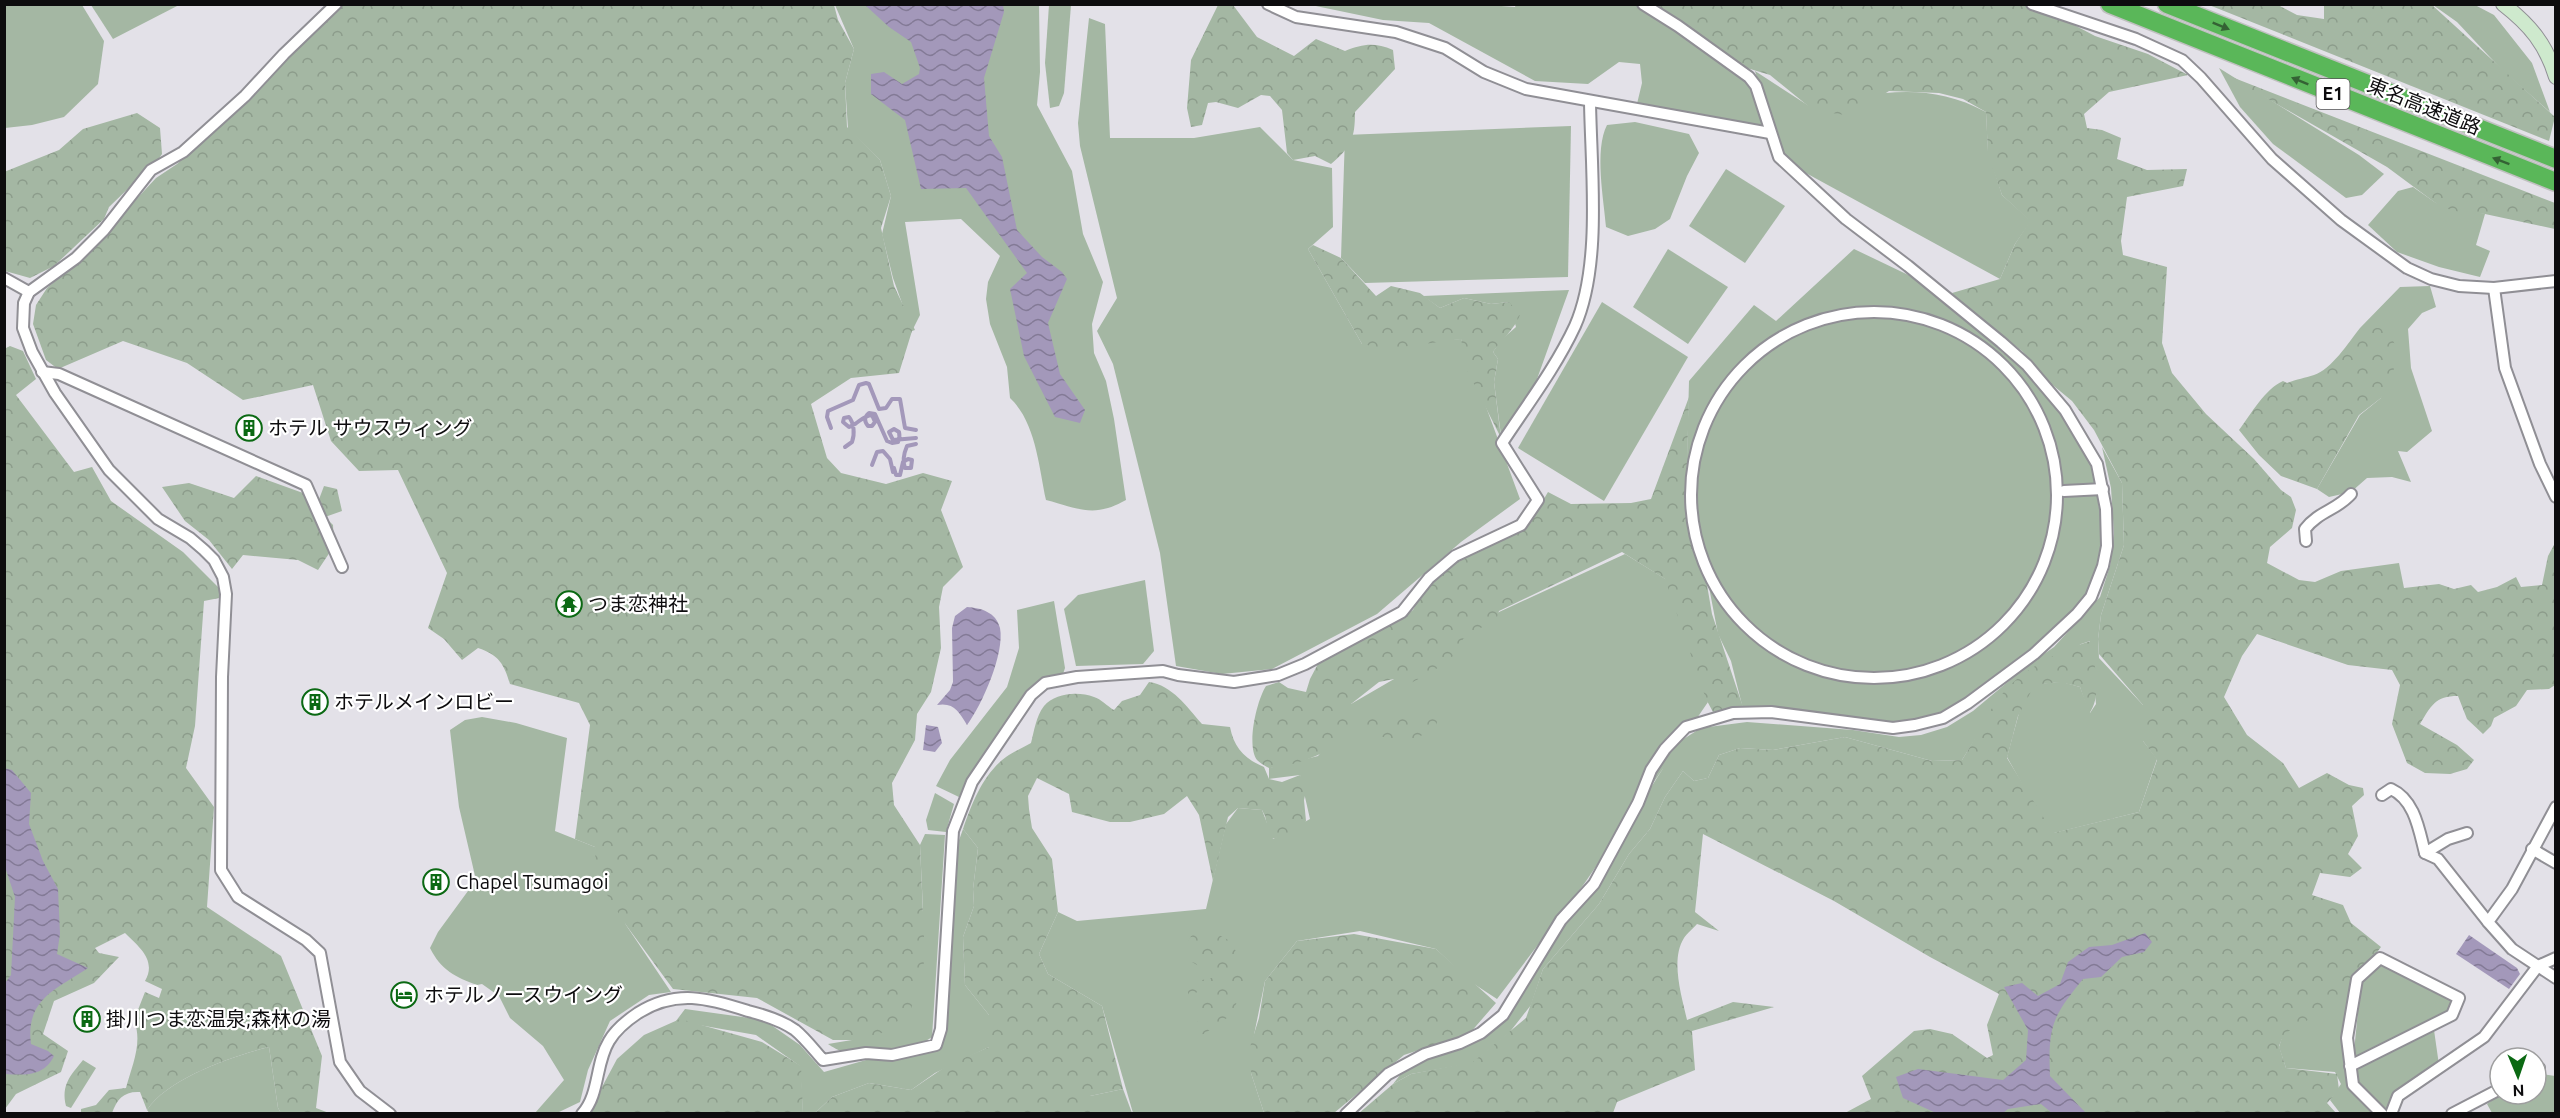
<svg xmlns="http://www.w3.org/2000/svg" width="2560" height="1118" viewBox="0 0 2560 1118" font-family="Ubuntu,'Noto Sans JP',sans-serif">
<style>
.grass{fill:#a4b7a3}
.forest{fill:url(#forest-crowns)}
.water{fill:url(#water-waves)}
.lines{fill:none;stroke-linecap:round;stroke-linejoin:round}
.stream{stroke:#a398ba;stroke-width:4}
.street-casing{stroke:#908f95;stroke-width:14}
.secondary-casing{stroke:#908f95;stroke-width:16}
.highway-casing{stroke:#c0c0c0;stroke-width:21}
.street{stroke:#fff;stroke-width:10}
.secondary{stroke:#cee9cd;stroke-width:14}
.highway{stroke:#5ab759;stroke-width:18}
.oneway{fill:#346234}
.labels{text-anchor:middle;stroke-width:4.5;stroke-linejoin:round;paint-order:stroke}
.shield{fill:#fff;stroke:#565556;stroke-width:1.5}
.shield-label{font-size:18px;font-weight:bold;fill:#0d0c0e}
.street-label{font-size:20px;fill:#0d0c0e;stroke:#fff}
.poi-label{font-size:20px;fill:#0d0c0e;stroke:#fff;text-anchor:start}
</style>
<defs>
<pattern id="forest-crowns" width="20" height="18" patternUnits="userSpaceOnUse" patternTransform="scale(1.5)"><rect width="20" height="18" fill="#a4b7a3"/><path d="M2 6a3 3 0 1 1 6 0M12 15a3 3 0 1 1 6 0" fill="none" stroke="#8c9c8b"/></pattern>
<pattern id="water-waves" width="16" height="10" patternUnits="userSpaceOnUse" patternTransform="scale(1.5)"><rect width="16" height="10" fill="#a398ba"/><path d="M0 5q4-4 8 0t8 0" fill="none" stroke="#837a96"/></pattern>
</defs>
<rect width="100%" height="100%" fill="#e3e1e8"/>
<!-- grass -->
<g class="grass">
<polygon points="5,4 82,5 104,41 98,84 64,117 32,125 5,128"/>
<polygon points="1474,4 1515,7 1516,4 1640,5 1751,80 1770,133 1636,108 1642,83 1640,64 1619,62 1588,84 1535,81 1429,23 1383,20 1311,5"/>
<polygon points="91,5 179,5 113,39"/>
<path d="M835,5H1039L1040,72L1037,105L1072,171L1083,234L1103,282L1092,324L1094,353L1106,381L1114,419L1126,500C1094,518 1080,509 1046,500C1039,468 1036,422 1010,398L1007,367L990,324L986,299L988,282L1000,256L961,219L905,222L920,315L912,331L893,278L882,234L891,196L880,160L848,129L845,83L854,49Z"/>
<polygon points="1049,5 1071,5 1064,93 1059,106 1050,108 1045,63"/>
<polygon points="2433,5 2475,5 2494,15 2532,63 2550,112 2502,70 2457,22"/>
<polygon points="1089,18 1105,24 1110,138 1194,138 1260,127 1293,160 1332,168 1333,227 1308,249 1362,344 1461,339 1520,499 1461,542 1377,614 1272,669 1222,674 1176,666 1160,553 1113,364 1097,331 1117,298 1080,146 1078,123"/>
<polygon points="2219,68 2359,155 2384,174 2362,195 2346,198 2273,144 2240,107"/>
<path d="M1755,71L1809,106C1873,94 1925,79 1986,112L1988,151L2002,195L2031,221L2015,244L2000,279L1782,160Z"/>
<path d="M1635,122L1689,134L1699,153L1687,176L1670,219L1655,229L1628,236L1606,227C1604,200 1594,150 1607,125Z"/>
<polygon points="1571,126 1568,277 1365,283 1341,258 1345,135"/>
<polygon points="1726,169 1785,206 1745,263 1689,226"/>
<polygon points="2413,187 2436,203 2485,214 2476,245 2490,251 2480,277 2439,267 2397,252 2368,225 2398,191"/>
<polygon points="1668,249 1728,287 1688,344 1633,307"/>
<polygon points="1854,249 1923,282 1971,318 2003,353 2027,365 2091,454 2106,555 2086,604 1968,703 1923,723 1891,725 1744,713 1731,661 1718,634 1704,561 1688,527 1686,495 1689,381 1754,305 1776,321"/>
<polygon points="2430,286 2436,307 2422,313 2408,329 2411,368 2432,431 2407,452 2398,451 2411,482 2392,477 2367,478 2351,492 2329,497 2317,489 2360,415 2381,398 2387,328 2360,328 2400,287"/>
<polygon points="1569,290 1537,379 1502,443 1494,382 1498,359 1493,352 1501,340 1516,327 1509,302 1491,304 1464,298 1440,308 1423,296"/>
<polygon points="1602,302 1688,357 1604,501 1518,448"/>
<polygon points="2102,447 2122,483 2124,545 2101,615 2098,639 2099,658 2143,705 2143,741 2157,759 2139,812 2050,834 2007,757 2019,713 2034,684 2062,682 2080,687 2090,713 2096,704 2090,641 2081,644 2000,699 1962,760 1932,761 1845,737 1773,750 1740,748 1719,755 1708,778 1694,781 1683,771 1665,797 1650,829 1629,854 1599,904 1543,969 1531,1005 1509,1033 1473,1063 1411,1074 1393,1084 1411,1061 1438,1053 1498,1018 1545,953 1664,767 1584,884 1497,999 1471,982 1436,949 1360,931 1297,941 1265,981 1254,1035 1251,1073 1264,1113 1133,1113 1102,1006 1048,974 1039,954 1058,912 1077,921 1206,909 1226,824 1238,808 1262,810 1273,839 1310,819 1300,775 1269,779 1269,768 1318,756 1351,714 1351,704 1456,643 1499,612 1625,554 1667,580 1708,702 1682,740 1701,728 1747,722 1853,730 1899,737 1921,735 1947,727 1973,711 2028,665 2054,647 2100,597 2110,566 2114,534 2111,488"/>
<polygon points="1145,580 1154,651 1143,664 1076,666 1064,609 1078,595"/>
<path d="M1054,601L1065,668L1063,674C1057,677 1049,680 1043,685C1014,711 974,761 959,797L936,786L950,760L1007,687L1019,648L1017,610Z"/>
<path d="M482,717L516,723L567,738L555,831L595,847L626,925L671,992L649,995L610,1021L588,1070L580,1102L557,1113H535L564,1080L543,1046L510,1018L499,996L482,984L477,985C455,977 441,970 430,948L438,932L476,880L459,807L450,730L465,720Z"/>
<polygon points="935,793 954,804 946,832 928,830 926,820"/>
<polygon points="963,829 978,848 973,889 974,906 963,937 965,985 989,1015 989,1047 935,1073 911,1090 869,1083 832,1097 815,1113 803,1113 800,1066 756,1035 676,1021 685,1009 764,1020 800,1045 824,1072 866,1060 940,1049 944,959 957,846"/>
<path d="M925,834L945,835L932,1037C914,1050 894,1047 873,1049C864,1049 854,1053 845,1052C838,1051 833,1047 828,1044L852,1040L923,910L920,845Z"/>
<polygon points="2381,962 2459,998 2434,1030 2439,1065 2388,1112 2357,1083 2353,1061 2361,982"/>
<polygon points="2354,983 2349,1055 2355,1087 2374,1113 2340,1113 2330,1100 2341,1084 2335,1072 2286,1068 2279,1047 2283,1034"/>
<path d="M269,1047L278,1108L281,1113L150,1114L147,1110C168,1078 233,1056 269,1047Z"/>
<polygon points="2536,1073 2555,1076 2555,1113 2492,1113 2487,1104 2501,1094 2536,1094"/>
<polygon points="1123,1089 1132,1113 1090,1114 1090,1096"/>
</g>
<!-- forest -->
<g class="forest">
<path d="M336,5H834L838,20L854,49L845,83L847,127L880,160L891,196L881,228L894,286L915,330L912,331L899,373L851,378L811,404L827,458L841,473L886,484L923,473L952,481L941,510L963,567L943,587L939,607L941,648L931,692L917,714L915,740L892,783L894,805L920,845L925,959L911,1009L886,1032L852,1040H833L757,998L673,989L626,925L596,877L595,847L575,839L590,725L579,703L510,684C504,664 499,655 478,648L462,660L444,639L428,628L447,573L398,470L359,471L331,441L313,385L243,400L187,363L123,341L58,369L46,360L33,324L36,305L47,288L78,262L156,178L177,164L210,133Z"/>
<path d="M1218,5H1233L1257,37L1294,56L1316,39L1345,51C1363,44 1374,42 1393,50L1395,69L1355,112C1355,139 1351,147 1331,164L1315,156L1293,160L1287,153L1282,110L1270,96L1261,95L1238,108L1216,102L1208,103L1202,125L1191,127L1187,108L1191,60Z"/>
<path d="M1651,5H2021L2044,9L2095,36L2148,54L2188,75L2109,92L2084,114L2087,128L2102,130L2121,138L2117,159L2147,170L2187,169L2183,186L2127,197L2121,241L2123,255L2167,267L2162,343L2172,373L2206,414L2254,459L2281,490L2291,497L2296,510L2292,528L2270,547L2267,563L2299,580L2315,582L2341,571L2399,563L2404,588L2439,584L2454,589L2471,585L2478,592L2497,587L2516,577L2521,587L2542,585L2548,556L2555,543V685L2549,689L2527,690L2516,706L2494,718L2491,726L2483,734L2467,719L2458,696C2435,696 2431,706 2420,724L2457,745L2474,760L2467,769L2450,774L2425,773L2407,763L2392,724L2400,685L2392,670L2348,665L2257,634L2242,656L2224,697L2247,735L2283,763L2299,788L2327,773L2349,785L2363,788L2364,795L2352,806L2358,836L2348,854L2362,868L2350,877L2320,873L2312,895L2343,905L2351,923L2381,947L2340,1001L2284,1034L2279,1046L2286,1068L2337,1074L2339,1090L2327,1103L2336,1113H1845L1871,1099L1862,1076L1914,1031L1930,1029L1952,1034L1987,1058L1993,1055L1987,1025L1999,994L1930,957L1834,901L1703,834L1695,912L1719,931L1697,924C1693,929 1687,933 1684,938C1670,960 1682,997 1687,1020L1733,1002L1774,1007L1692,1031L1695,1070L1617,1102L1613,1113L1358,1114L1393,1084L1411,1074L1473,1062L1526,1018L1543,969L1599,904L1629,854L1650,829L1665,797L1683,771L1694,781L1708,778L1719,755L1740,748L1773,750L1845,737L1932,761L1962,760C1979,734 1992,699 2017,679C2034,664 2069,647 2091,641C2094,665 2103,694 2089,714L2080,687C2063,682 2051,681 2034,686L2018,716L2007,758L2053,833L2139,812L2157,760L2143,741V705L2099,654L2098,639L2101,615L2124,545L2122,483L2094,430L2072,401L2049,382L2022,351L1972,312L1952,293L2000,279L2015,244L2030,221L2002,195L1988,155L1986,112L1963,99L1939,93L1889,91L1851,116L1813,110L1770,75L1737,65L1669,13Z"/>
<polygon points="2209,5 2278,5 2297,15 2324,19 2324,5 2432,5 2555,117 2549,141"/>
<polygon points="2224,74 2555,203 2555,229 2485,214 2459,212 2441,207 2387,167"/>
<polygon points="137,113 160,128 162,154 151,170 136,181 109,207 104,219 54,266 30,278 5,271 4,172 59,150 83,129"/>
<path d="M1313,245L1341,258L1376,296L1391,286L1420,293L1440,308L1464,298L1491,304L1509,302L1520,315C1514,330 1502,339 1493,352L1498,359L1494,382L1501,438L1467,370L1461,339L1387,349L1362,344L1308,249Z"/>
<path d="M2360,328H2387L2398,351L2392,377L2381,398L2359,415L2317,489L2281,476L2259,455L2239,430C2251,414 2265,389 2283,381L2287,383C2297,379 2305,378 2314,375C2331,370 2349,342 2360,328Z"/>
<path d="M10,346L23,351L36,379L16,395L74,472L92,467L111,501L183,552L219,588V598L204,601L195,726L186,768L214,807L207,907L281,956L322,1056L316,1108L329,1113H281L278,1108L269,1047C233,1056 168,1078 147,1110L140,1092C124,1091 117,1099 112,1113H81V1109L96,1105L109,1090L126,1088C132,1065 143,1043 134,1020L145,992L159,998L162,989L145,981C157,960 139,947 125,933L95,948L99,953L119,957L94,983L54,1001L43,1034L68,1051L61,1072L16,1094L5,1109L4,349Z"/>
<path d="M1689,397L1686,495L1688,527L1707,585L1712,614L1743,707L1713,712L1706,699L1665,579L1622,552L1499,611L1497,618L1463,639C1461,660 1418,679 1401,688L1394,679L1379,682L1351,704V714L1401,712L1439,716L1435,728L1417,738H1388L1355,731C1330,752 1302,765 1269,768C1265,766 1260,763 1257,760C1246,745 1257,700 1266,686L1279,682L1288,688L1306,692L1310,679L1320,660L1390,625L1413,610L1421,594L1460,557L1529,524L1548,492L1571,504L1631,503L1651,499Z"/>
<polygon points="256,476 303,493 315,510 324,486 337,489 342,511 325,517 333,525 334,546 318,570 298,560 243,555 232,569 209,540 185,521 162,487 189,483 234,498"/>
<path d="M1149,682C1172,685 1187,707 1202,724L1230,727C1234,748 1245,759 1264,767L1269,779L1282,782L1300,775L1307,787L1304,800L1306,821L1298,834L1270,839L1265,816L1262,810L1238,808L1228,817L1213,881L1199,815L1187,796L1164,814L1130,822H1110L1072,812L1069,794L1037,778L1028,796L1029,809L1032,828L1052,859L1058,912L1039,954L1048,974L1102,1006L1123,1089L1090,1096V1113H815L832,1097L869,1083L911,1090L948,1065L989,1047V1015L965,985L963,937L974,906L973,889L978,848L963,829C972,803 983,774 1006,757C1014,751 1023,748 1031,743C1034,732 1036,716 1044,706C1055,693 1078,691 1094,697C1101,699 1107,706 1114,710L1122,701L1140,695Z"/>
<polygon points="1204,930 1210,935 1215,933 1232,942 1241,964 1240,975 1247,983 1236,991 1237,1000 1234,1013 1204,1034 1193,1035 1192,1028 1200,1019 1198,1014 1189,1014 1187,1009 1194,1000 1209,995 1213,987 1211,982 1193,995 1189,995 1187,990 1202,980 1216,977 1218,969 1197,965 1182,956 1191,936"/>
<polygon points="1354,934 1436,949 1496,1003 1470,1033 1404,1055 1334,1113 1264,1113 1251,1073 1250,1047 1259,1018 1265,981 1297,941"/>
<polygon points="680,1019 762,1042 801,1066 803,1113 580,1114 602,1087 617,1059 644,1035"/>
<path d="M83,1060L96,1068L71,1108L66,1106C61,1085 70,1076 83,1060Z"/>
</g>
<!-- water -->
<g class="water">
<polygon points="865,5 1003,5 1004,12 984,78 989,136 1002,157 1017,230 1042,257 1062,272 1067,279 1048,323 1060,374 1085,410 1080,423 1055,417 1024,356 1010,289 1027,273 966,188 921,189 905,120 871,94 871,74 884,72 902,84 919,74 920,68 911,42 889,27"/>
<path d="M967,607C981,608 996,612 1000,628C1005,653 982,705 967,725C959,712 954,702 937,705L950,690L953,682L952,628L955,616Z"/>
<polygon points="926,725 938,727 942,743 935,752 923,750"/>
<path d="M4,768L12,770L31,793L29,824L43,861L58,889L60,934L57,954L88,968C57,989 25,999 31,1044L48,1051L54,1056C44,1077 24,1075 5,1074V983L11,975L15,897L5,867Z"/>
<path d="M2145,933L2152,942L2144,952L2122,957L2101,977L2083,979C2052,1017 2048,1026 2050,1076L2086,1113H2052L2041,1104L2008,1109L2003,1113H1936L1903,1098L1896,1077L1918,1069L2003,1080L2026,1060L2028,1030L2004,987L2022,983L2038,996L2060,984L2068,962L2089,947L2112,945Z"/>
<polygon points="2469,935 2517,968 2520,974 2509,989 2456,954"/>
</g>
<g class="lines">
<!-- stream -->
<g class="stream">
<polyline points="831,428 827,417 828,411 853,400 859,385 866,383 869,384 879,409 886,408 892,399 900,399 905,428 916,430"/>
<path d="M845,447L852,442C855,434 854,423 849,417L844,418L843,422L849,427C851,426 853,425 855,424C861,420 864,416 872,415L875,422L872,426H868C864,421 864,417 869,413L875,414L887,441L892,443L898,442C900,438 900,436 899,432L894,429L889,432L893,440L916,438"/>
<polyline points="872,465 877,452 883,451 890,459 893,472"/>
<path d="M894,468L896,475H900L903,462L908,459L912,460L911,468H905C902,460 904,453 907,446L916,444"/>
</g>
<!-- street casing -->
<g class="street-casing">
<g id="street">
<polyline points="336,4 284,54 245,96 183,152 151,170 104,230 76,258 29,292 24,303 23,328 32,352 55,393 109,470 158,519 190,538 204,550 214,560 223,577 226,594 222,677 221,870 238,897 306,940 320,953 340,1062 360,1091 390,1114"/>
<polyline points="1268,4 1296,17 1396,32 1445,48 1484,72 1526,89 1770,133"/>
<polyline points="2032,4 2136,39 2182,60 2201,78 2272,159 2341,220 2407,268 2431,279 2459,286 2494,288 2556,281"/>
<polyline points="4,278 29,292"/>
<polyline points="2494,288 2505,368 2540,464 2556,497"/>
<circle cx="1874" cy="495" r="183"/>
<polyline points="42,372 59,374 306,485 342,567"/>
<polyline points="2064,491 2103,489"/>
<path d="M2306,541L2305,529C2319,511 2337,510 2351,494"/>
<path d="M2382,795L2391,789C2415,800 2419,830 2425,853L2448,839L2467,833"/>
<polyline points="2556,807 2512,889 2488,922 2512,949 2556,978"/>
<polyline points="2532,849 2556,863"/>
<polyline points="2425,853 2438,859 2488,922"/>
<polyline points="2350,1066 2452,1015 2459,998 2380,958 2357,979 2347,1038 2353,1085 2382,1114"/>
<polyline points="2536,1070 2539,1068"/>
<path d="M582,1114C600,1094 595,1064 609,1041C616,1029 626,1021 638,1013C676,989 708,998 748,1011C764,1015 781,1020 795,1030C805,1038 814,1050 823,1060L866,1053L892,1055L936,1045L941,1029L953,831L972,782L1031,695L1045,683L1077,677L1163,671L1178,675L1234,682L1278,675L1305,664L1402,612L1429,578L1455,556L1521,525L1538,500L1502,443C1527,405 1556,367 1575,326C1602,265 1591,169 1590,102"/>
<polyline points="1346,1114 1388,1074 1425,1054 1460,1043 1481,1033 1503,1015 1561,920 1594,884 1638,803 1651,770 1665,749 1686,727 1733,713 1771,712 1893,728 1915,725 1943,718 1968,703 2034,654 2077,614 2091,597 2103,566 2107,546 2106,509 2097,464 2065,410 2027,365 2001,342 1908,266 1846,219 1779,157 1756,86 1749,77 1678,26 1643,4"/>
<polyline points="2391,1114 2398,1096 2484,1037 2538,966 2556,958"/>
<polyline points="2452,1114 2500,1089"/>
</g>
</g>
<!-- secondary casing -->
<g class="secondary-casing">
<path id="secondary" d="M2503,4C2530,25 2546,44 2556,77"/>
</g>
<!-- highway casing -->
<g class="highway-casing">
<g id="highway">
<polyline points="2110,4 2556,182"/>
<polyline points="2167,4 2556,159"/>
</g>
</g>
<!-- street -->
<use href="#street" class="street"/>
<!-- secondary -->
<use href="#secondary" class="secondary"/>
<!-- highway -->
<use href="#highway" class="highway"/>
</g>
<!-- one-way arrows -->
<defs><path id="oneway-solid" d="M-6-.8H1V-3.2L6.5 0L1 3.2V.8H-6Z" transform="scale(1.5)"/></defs>
<g class="oneway">
<use href="#oneway-solid" transform="translate(2221 26) rotate(22)"/>
<use href="#oneway-solid" transform="translate(2300 81) rotate(-158)"/>
<use href="#oneway-solid" transform="translate(2501 161) rotate(-159)"/>
</g>
<!-- icons -->
<defs>
<g id="building-ring" transform="scale(1.35)"><circle r="9.5" fill="#fff" stroke="#0b6913" stroke-width="1.5"/><path d="M-4-6H4V6H1V3H-1V6H-4ZM-2.5-4.3h1.7v1.8h-1.7ZM.8-4.3h1.7v1.8H.8ZM-2.5-1h1.7V.8h-1.7ZM.8-1h1.7V.8H.8Z" fill="#0b6913"/></g>
<g id="temple-ring" transform="scale(1.35)"><circle r="9.5" fill="#fff" stroke="#0b6913" stroke-width="1.5"/><path d="M0-6L5-2H3V0L6.5 2.5H4V6H1.5V3h-3V6H-4V2.5H-6.5L-3 0V-2H-5Z" fill="#0b6913"/></g>
<g id="hotel-ring" transform="scale(1.35)"><circle r="9.5" fill="#fff" stroke="#0b6913" stroke-width="1.5"/><path d="M-6-4.5h1.5V1H6V5H4.5V3h-9V5H-6ZM-4 0a1.8 1.8 0 1 1 3.6 0ZM.5 0V-2.5h3Q6-2.5 6 0Z" fill="#0b6913"/></g>
</defs>
<g fill-rule="evenodd">
<use href="#building-ring" x="249" y="428"/>
<use href="#temple-ring" x="569" y="604"/>
<use href="#building-ring" x="315" y="702"/>
<use href="#building-ring" x="436" y="882"/>
<use href="#hotel-ring" x="404" y="995"/>
<use href="#building-ring" x="87" y="1019"/>
</g>
<g class="labels">
<!-- shield labels -->
<rect class="shield" x="2316.5" y="79" width="33" height="30" rx="4.5"/>
<g class="shield-label">
<text x="2333" y="100">E1</text>
</g>
<!-- street labels -->
<g class="street-label">
<text transform="translate(2424 106) rotate(22)" y="7">東名高速道路</text>
</g>
<!-- poi labels -->
<g class="poi-label">
<text x="268" y="435">ホテル サウスウィング</text>
<text x="588" y="611">つま恋神社</text>
<text x="334" y="709">ホテルメインロビー</text>
<text x="456" y="889">Chapel Tsumagoi</text>
<text x="424" y="1002">ホテルノースウイング</text>
<text x="106" y="1026">掛川つま恋温泉;森林の湯</text>
</g>
</g>
<!-- border -->
<rect width="2560" height="1118" fill="none" stroke="#0d0c0e" stroke-width="12"/>
<!-- north arrow -->
<g transform="translate(2518 1076) rotate(178)"><circle r="28" fill="#ffffff" stroke="#9e9e9f" stroke-width="1.5"/>
<path d="M0-4.5L10 22L0 15L-10 22Z" fill="#0b6913"/>
<text y="-9" font-size="16" font-weight="bold" text-anchor="middle" fill="#0d0c0e">N</text>
</g>
</svg>
